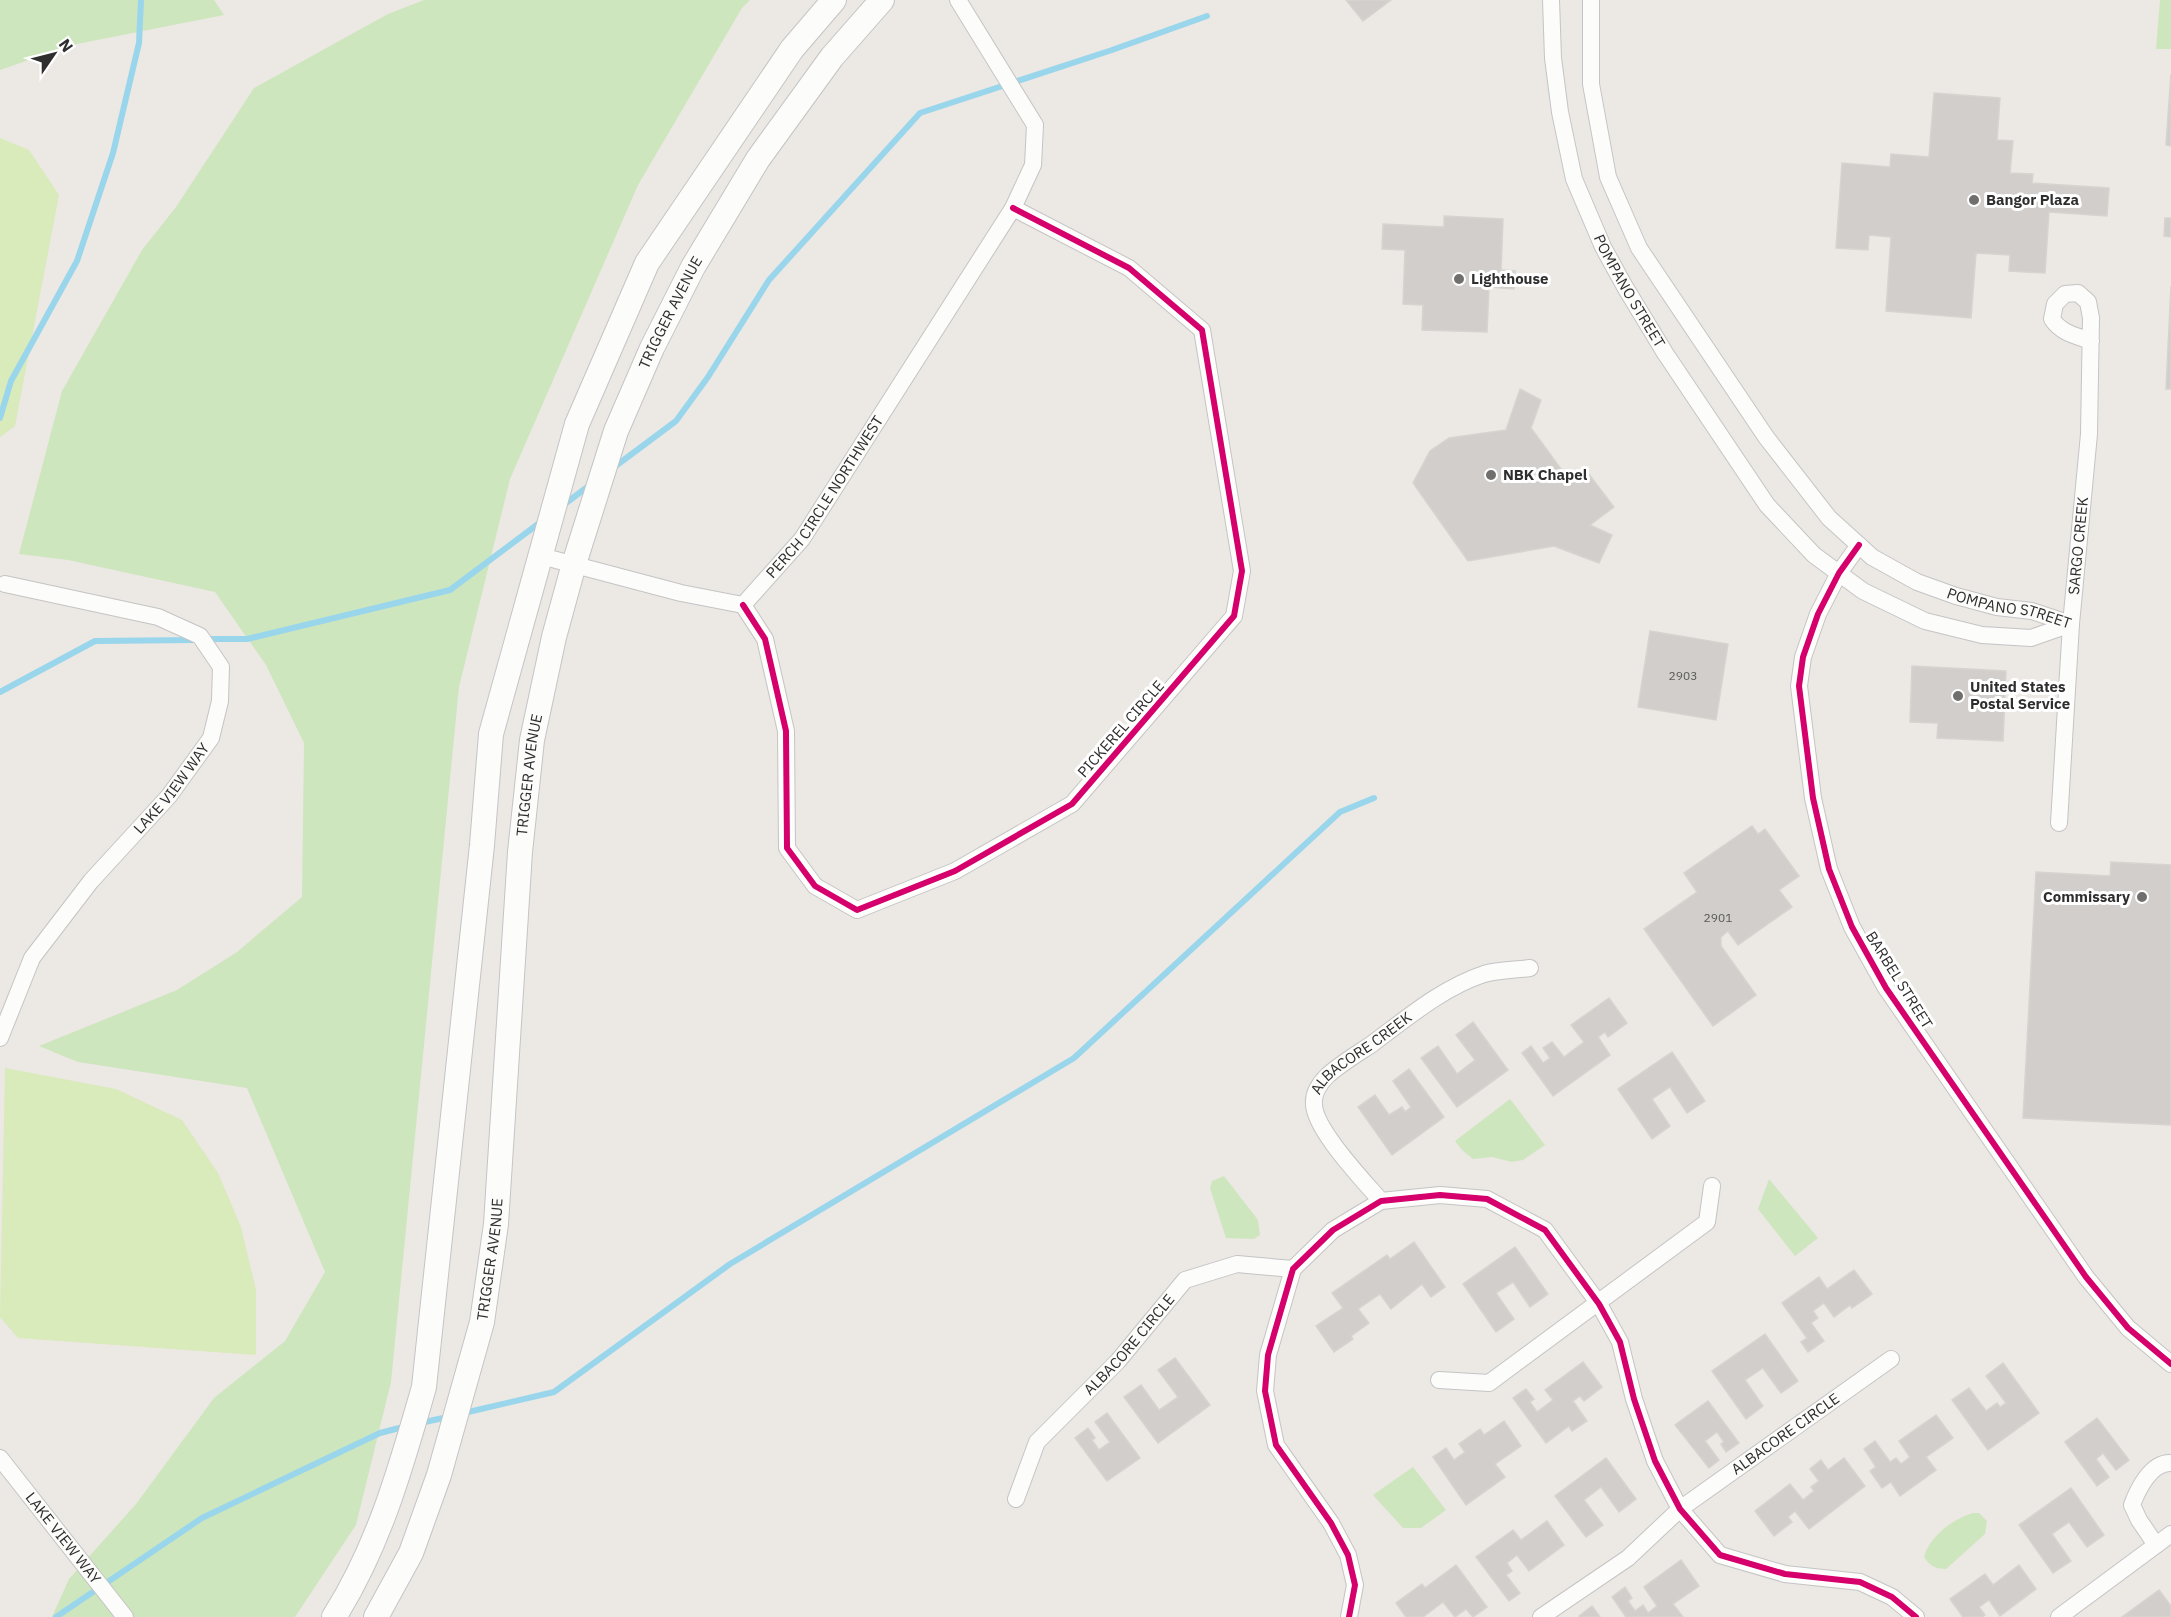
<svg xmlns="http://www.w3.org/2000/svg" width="2171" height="1617" viewBox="0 0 2171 1617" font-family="'IBM Plex Sans',sans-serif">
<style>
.green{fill:#cee6be}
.pitch{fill:#d9eabb}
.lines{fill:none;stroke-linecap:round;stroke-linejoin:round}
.stream{stroke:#99d6ec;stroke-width:6}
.building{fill:#d1cecb;stroke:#d7d4d0;stroke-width:1.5}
.street-casing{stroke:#c5c4c5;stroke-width:18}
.secondary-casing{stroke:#c5c4c5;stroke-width:26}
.street{stroke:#fcfcfb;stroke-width:16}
.secondary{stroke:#fcfcfb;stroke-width:24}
.cycleway-casing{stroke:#fff;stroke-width:10}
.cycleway{stroke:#d6006c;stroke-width:6}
.poi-dot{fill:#706f6e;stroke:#fff;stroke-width:2}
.labels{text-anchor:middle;stroke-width:6;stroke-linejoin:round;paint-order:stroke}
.number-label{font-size:12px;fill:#585857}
.poi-label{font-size:15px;font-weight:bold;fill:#2e2e2e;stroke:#fff;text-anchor:start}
.street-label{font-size:15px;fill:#2e2e2e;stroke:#fff}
</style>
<rect width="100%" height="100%" fill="#ece8e4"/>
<!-- green -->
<g class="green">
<polygon points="0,0 214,0 224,15 72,45 0,70"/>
<polygon points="424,0 750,0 742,8 638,185 510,479 459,687 391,1382 356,1525 295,1617 52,1617 69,1579 136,1504 214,1398 285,1341 325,1272 247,1088 78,1062 39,1046 177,990 237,952 302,897 304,743 266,665 215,592 68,560 19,554 62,391 142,250 176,207 254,88 388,14"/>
<polygon points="2160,0 2171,0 2171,49 2156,49"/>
<polygon points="1510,1099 1545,1145 1523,1160 1512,1162 1492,1157 1473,1159 1462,1150 1455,1141"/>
<polygon points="1224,1176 1258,1220 1260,1235 1254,1239 1226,1238 1210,1188 1212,1181"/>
<polygon points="1769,1179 1818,1238 1795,1256 1758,1209"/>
<polygon points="1413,1467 1446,1510 1421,1528 1403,1528 1373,1495"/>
<path d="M1973,1513H1979L1987,1521L1985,1534L1946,1569C1935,1569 1930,1566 1924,1557C1929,1537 1954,1518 1973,1513Z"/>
</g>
<!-- pitch -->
<g class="pitch">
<polygon points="0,138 29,150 59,195 15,426 0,437"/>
<polygon points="5,1068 116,1089 182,1120 218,1173 241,1227 256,1290 256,1355 18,1338 0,1317"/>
</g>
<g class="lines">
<!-- stream -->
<g class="stream">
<polyline points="0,418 11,381 77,261 113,153 139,43 141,0"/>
<polyline points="613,468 676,421 708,377 769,280 920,113 1112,50 1207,16"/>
<polyline points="562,506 590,485"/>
<polyline points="206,639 247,639 450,590 542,521"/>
<polyline points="0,692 95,641 196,640"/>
<polyline points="464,1413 554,1392 730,1264 1074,1058 1340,812 1374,798"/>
<polyline points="420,1423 448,1417"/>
<polyline points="56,1617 202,1518 380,1433 407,1426"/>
</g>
</g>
<!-- building -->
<g class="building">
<polygon points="1346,0 1391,0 1363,21"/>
<polygon points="2171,74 2171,146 2166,145"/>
<polygon points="1934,93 2000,98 1997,140 2013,141 2010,173 2033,174 2032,183 2109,188 2107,216 2049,212 2045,273 2009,271 2010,255 1976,253 1971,318 1886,311 1891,237 1869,235 1868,250 1836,248 1842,163 1890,167 1891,154 1929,157"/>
<polygon points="1444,216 1503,219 1501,270 1515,271 1514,289 1489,287 1487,332 1422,330 1423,305 1403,304 1405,250 1382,249 1383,224 1444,227"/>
<polygon points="2165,218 2171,218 2171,237 2164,236"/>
<polygon points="2171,286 2171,389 2166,389"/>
<polygon points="1520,389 1541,400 1531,428 1569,480 1585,469 1614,507 1590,525 1612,535 1599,563 1554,546 1468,561 1413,483 1430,451 1449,438 1506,430"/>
<polygon points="1650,631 1728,644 1716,720 1638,707"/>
<polygon points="1912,666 2006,671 2003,741 1937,738 1938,723 1910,722"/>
<polygon points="1752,826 1758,834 1765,829 1799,876 1779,890 1792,907 1738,945 1728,931 1721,937 1721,946 1756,995 1713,1026 1644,929 1697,892 1684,873"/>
<polygon points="2111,862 2171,865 2171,1125 2023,1118 2036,872 2110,876"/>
<polygon points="1609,998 1627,1023 1608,1037 1605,1032 1598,1037 1610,1055 1553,1096 1522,1053 1531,1046 1543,1063 1550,1058 1543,1048 1552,1042 1564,1057 1584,1042 1571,1025"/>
<polygon points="1473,1022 1508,1070 1457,1107 1421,1058 1438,1046 1457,1074 1475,1060 1456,1035"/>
<polygon points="1672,1052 1705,1101 1687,1113 1670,1087 1652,1099 1670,1126 1652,1139 1618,1089"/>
<polygon points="1409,1069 1444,1117 1392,1155 1358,1107 1375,1095 1389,1115 1402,1107 1405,1112 1411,1107 1393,1081"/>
<polygon points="1414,1242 1445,1287 1431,1297 1422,1284 1391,1309 1380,1294 1358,1309 1369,1323 1351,1336 1353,1339 1334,1352 1316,1326 1343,1308 1332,1293 1387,1255 1390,1259"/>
<polygon points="1515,1247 1548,1294 1530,1307 1513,1282 1496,1293 1514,1319 1496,1332 1463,1284"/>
<polygon points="1854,1270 1872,1294 1852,1308 1850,1305 1834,1317 1824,1303 1813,1311 1818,1318 1811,1323 1824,1341 1808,1352 1801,1342 1807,1338 1782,1303 1819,1277 1827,1289"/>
<polygon points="1765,1334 1798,1381 1781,1393 1763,1368 1745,1380 1763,1406 1746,1419 1712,1371"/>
<polygon points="1175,1358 1210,1405 1158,1443 1124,1397 1141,1385 1159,1410 1178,1397 1158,1370"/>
<polygon points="1583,1362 1602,1387 1584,1401 1580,1396 1573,1401 1587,1421 1572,1431 1569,1426 1546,1443 1513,1398 1526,1389 1534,1399 1530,1402 1537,1412 1553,1400 1545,1390"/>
<polygon points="2003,1363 2039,1413 1988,1450 1952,1400 1969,1388 1986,1411 1997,1403 2000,1407 2006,1403 1986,1376"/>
<polygon points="1708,1401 1739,1443 1726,1452 1721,1444 1724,1442 1717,1432 1705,1441 1719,1460 1709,1468 1675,1425"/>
<polygon points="1107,1413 1140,1458 1107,1481 1075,1438 1088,1428 1095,1438 1092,1440 1099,1450 1110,1442 1095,1422"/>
<polygon points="1936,1415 1953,1438 1926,1457 1936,1470 1900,1496 1891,1482 1882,1488 1870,1471 1876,1467 1864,1449 1875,1441 1890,1462 1896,1458 1901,1464 1910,1457 1899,1441"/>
<polygon points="2097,1418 2129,1460 2116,1470 2103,1453 2096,1459 2109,1477 2097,1486 2065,1442"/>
<polygon points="1504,1421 1521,1446 1495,1464 1505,1477 1466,1505 1433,1457 1446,1448 1454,1460 1465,1452 1459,1444 1480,1429 1484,1435"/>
<polygon points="1606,1458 1636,1499 1619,1512 1601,1487 1584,1500 1603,1525 1586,1537 1555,1496"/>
<polygon points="1844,1458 1865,1486 1809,1529 1795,1511 1788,1517 1792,1522 1774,1536 1755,1511 1790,1484 1803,1500 1814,1491 1811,1487 1819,1481 1810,1469 1821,1460 1828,1470"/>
<polygon points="2071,1488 2104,1535 2087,1547 2069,1522 2052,1534 2071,1561 2053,1573 2019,1525"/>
<polygon points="1547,1521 1564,1545 1529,1571 1517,1555 1507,1563 1512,1571 1506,1575 1520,1593 1509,1601 1476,1557 1513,1530 1521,1540"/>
<polygon points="1681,1560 1699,1586 1673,1604 1683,1617 1626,1617 1612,1597 1625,1587 1632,1598 1628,1601 1635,1611 1643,1605 1648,1613 1657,1606 1644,1587"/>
<polygon points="1456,1565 1487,1607 1473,1617 1466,1609 1455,1617 1443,1602 1423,1617 1406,1617 1396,1603 1422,1584 1425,1588"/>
<polygon points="2019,1565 2036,1589 2000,1616 1989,1600 1979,1607 1985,1615 1982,1617 1963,1617 1950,1599 1985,1574 1993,1585"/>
<polygon points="2159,1590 2171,1606 2171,1617 2122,1617"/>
<polygon points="1592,1606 1600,1617 1579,1617 1579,1616"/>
</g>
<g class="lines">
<!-- street casing -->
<g class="street-casing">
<g id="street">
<path id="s1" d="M1551,0L1553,58L1560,112L1574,179L1603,247L1625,287L1665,353L1767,505L1814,555L1863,591L1925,621L1982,635L2031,638L2071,624"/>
<path id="s2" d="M1591,0V84L1608,177L1639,248L1766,437L1829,518L1872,557L1917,582L1956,596L1997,607L2032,611L2071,624"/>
<polyline points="1859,545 1839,573 1818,614 1803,657 1799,686 1813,798 1829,869 1852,927 1886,988 2086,1277 2128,1328 2171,1364"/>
<polyline points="541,556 681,593 743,605"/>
<polyline points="743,605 765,639 786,731 787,848 815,886 857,910 955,871 1072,804 1234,616 1242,571 1202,330 1129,268 1013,208"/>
<path id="s3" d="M743,605L802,539L1013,208L1033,165L1035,125L958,0"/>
<path id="s4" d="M2059,823L2071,624L2089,434L2091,318L2088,302L2078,293L2065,294L2055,304L2052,319C2061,333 2076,336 2091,341"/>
<path id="s5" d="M0,1038L32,958L91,881L169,796L211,738L220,701L221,667L200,636L158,617L5,584"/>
<path id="s6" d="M1381,1201C1364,1181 1314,1129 1314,1104C1313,1093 1320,1083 1327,1076C1340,1064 1357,1054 1372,1044C1407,1018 1442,988 1484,974C1498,970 1515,970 1530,968"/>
<polyline points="1439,1380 1489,1383 1707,1222 1712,1186"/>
<path id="s7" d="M0,1458L125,1617"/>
<path id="s8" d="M1016,1499L1037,1442L1118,1361L1185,1280L1237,1264L1293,1269"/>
<path d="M2156,1545L2139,1520L2132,1505C2138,1489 2151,1462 2171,1463"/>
<polyline points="1349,1617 1355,1585 1348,1555 1331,1523 1276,1445 1265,1391 1268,1355 1293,1269 1333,1230 1381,1201 1440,1195 1487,1199 1545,1230 1599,1304 1620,1342 1634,1399 1655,1461 1680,1509 1720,1555 1785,1574 1860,1582 1892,1597 1916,1617"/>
<path id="s9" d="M1541,1617L1628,1558L1680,1509L1891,1359"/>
<polyline points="2059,1617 2171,1534"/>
</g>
</g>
<!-- secondary casing -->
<g class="secondary-casing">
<g id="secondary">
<path d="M334,1617C379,1546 401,1467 424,1387L482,845L491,734L577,424L647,263L792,49L834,0"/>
<path id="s10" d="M376,1617L411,1553L439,1475L482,1322L496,1224L520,852L532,740L554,637L574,564L616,431L652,348L693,267L758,159L832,57L882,0"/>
</g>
</g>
<!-- street -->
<use href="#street" class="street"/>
<!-- secondary -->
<use href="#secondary" class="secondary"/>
<!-- cycleway casing -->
<g class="cycleway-casing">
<g id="cycleway">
<polyline points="1859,545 1839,573 1818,614 1803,657 1799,686 1813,798 1829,869 1852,927 1886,988 2086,1277 2128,1328 2171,1364"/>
<polyline points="743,605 765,639 786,731 787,848 815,886 857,910 955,871 1072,804 1234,616 1242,571 1202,330 1129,268 1013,208"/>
<polyline points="1349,1617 1355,1585 1348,1555 1331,1523 1276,1445 1265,1391 1268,1355 1293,1269 1333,1230 1381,1201 1440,1195 1487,1199 1545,1230 1599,1304 1620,1342 1634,1399 1655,1461 1680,1509 1720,1555 1785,1574 1860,1582 1892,1597 1916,1617"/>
</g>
</g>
<!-- cycleway -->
<use href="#cycleway" class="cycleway"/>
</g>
<!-- markers -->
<g class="poi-dot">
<circle cx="1974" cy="200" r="6"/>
<circle cx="1459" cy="279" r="6"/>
<circle cx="1491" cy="475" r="6"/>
<circle cx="1958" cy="696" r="6"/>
<circle cx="2142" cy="897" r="6"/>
</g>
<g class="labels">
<!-- number labels -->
<g class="number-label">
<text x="1683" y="680">2903</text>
<text x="1718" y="922">2901</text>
</g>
<!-- poi labels -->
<g class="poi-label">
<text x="1986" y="205">Bangor Plaza</text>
<text x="1471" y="284">Lighthouse</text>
<text x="1503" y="480">NBK Chapel</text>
<text x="1970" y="692">United States<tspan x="1970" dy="17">Postal Service</tspan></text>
<text x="2130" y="902" text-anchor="end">Commissary</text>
</g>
<!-- street labels -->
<g class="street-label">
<text dy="5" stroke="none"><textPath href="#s1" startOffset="306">POMPANO STREET</textPath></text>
<text dy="5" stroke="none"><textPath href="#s10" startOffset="1350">TRIGGER AVENUE</textPath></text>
<text dy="5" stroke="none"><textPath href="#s3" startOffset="136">PERCH CIRCLE NORTHWEST</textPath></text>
<text dy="5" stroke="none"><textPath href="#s4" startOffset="278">SARGO CREEK</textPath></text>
<text dy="5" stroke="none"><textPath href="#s2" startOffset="792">POMPANO STREET</textPath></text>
<text transform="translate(1121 729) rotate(-49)" y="5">PICKEREL CIRCLE</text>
<text dy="5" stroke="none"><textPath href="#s10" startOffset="864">TRIGGER AVENUE</textPath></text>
<text dy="5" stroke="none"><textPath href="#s5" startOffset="306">LAKE VIEW WAY</textPath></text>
<text transform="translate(1899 980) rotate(58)" y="5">BARBEL STREET</text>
<text dy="5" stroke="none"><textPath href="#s6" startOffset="192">ALBACORE CREEK</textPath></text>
<text dy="5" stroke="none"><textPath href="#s10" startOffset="378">TRIGGER AVENUE</textPath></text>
<text dy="5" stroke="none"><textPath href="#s8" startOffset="195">ALBACORE CIRCLE</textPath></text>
<text dy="5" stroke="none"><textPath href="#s9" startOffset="306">ALBACORE CIRCLE</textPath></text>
<text dy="5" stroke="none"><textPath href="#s7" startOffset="102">LAKE VIEW WAY</textPath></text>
</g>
</g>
<!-- north arrow -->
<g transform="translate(54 54) rotate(55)" stroke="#ffffff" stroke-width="4.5" paint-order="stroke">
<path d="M0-4.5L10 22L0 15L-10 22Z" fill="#2e2e2e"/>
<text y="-9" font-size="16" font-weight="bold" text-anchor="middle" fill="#2e2e2e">N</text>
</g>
</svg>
